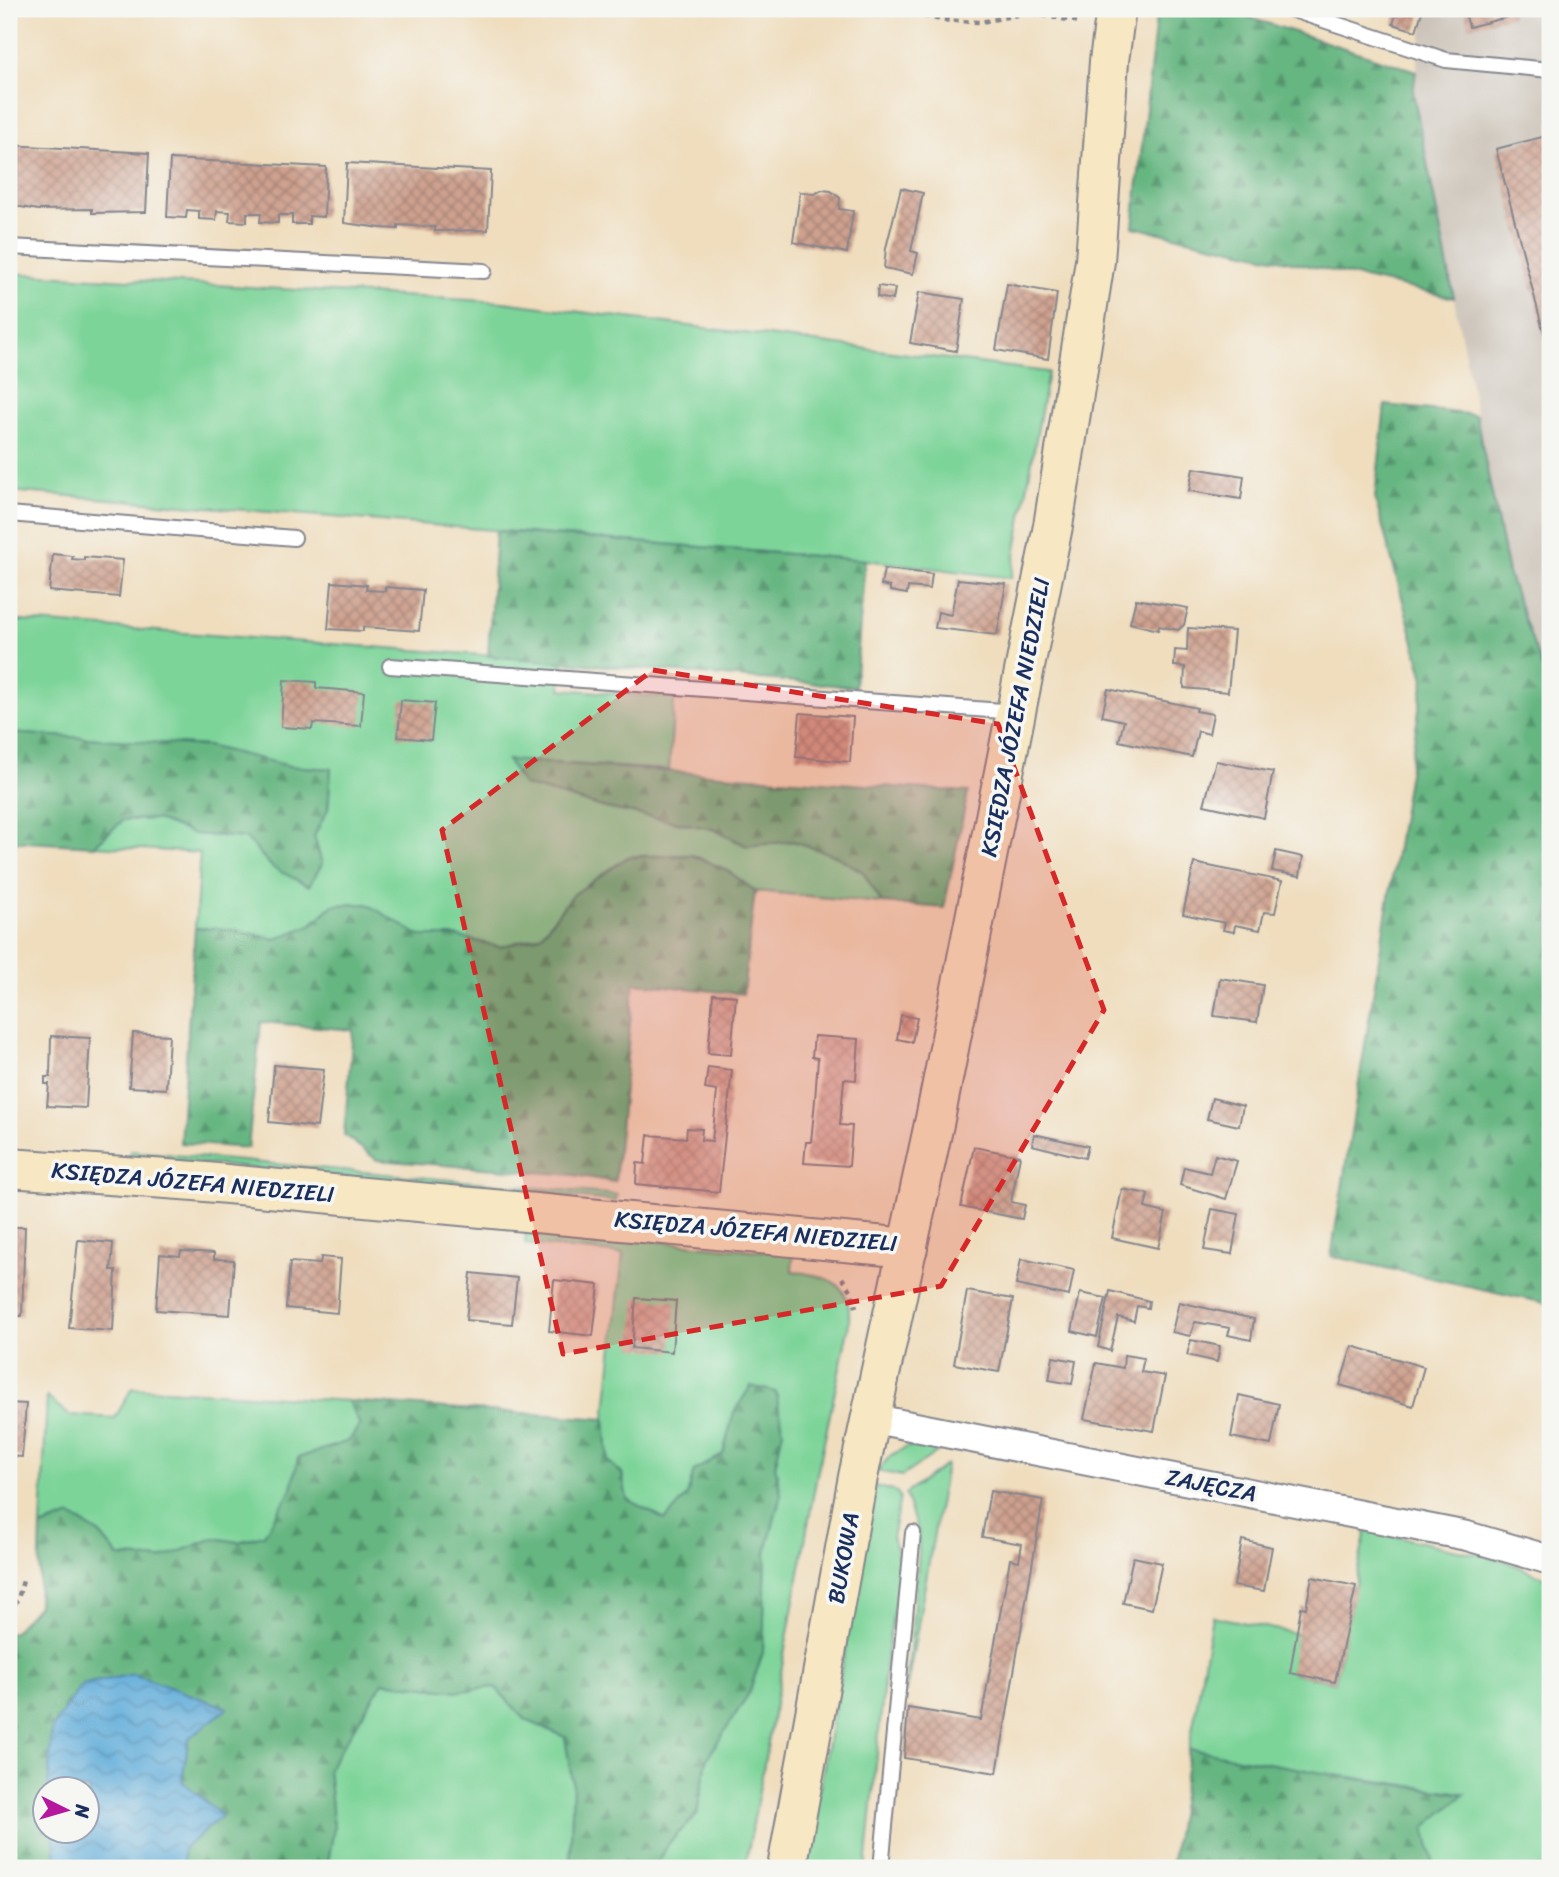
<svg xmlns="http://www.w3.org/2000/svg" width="1559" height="1877" viewBox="0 0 1559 1877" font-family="Sriracha,sans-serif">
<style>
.industrial{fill:#cbc2b8}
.green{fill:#7dd499;stroke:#4c827c;stroke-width:2}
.forest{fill:url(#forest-firs);stroke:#407270;stroke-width:2;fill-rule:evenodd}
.water{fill:url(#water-waves);stroke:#3e6e9c;stroke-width:2}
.building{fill:url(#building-cross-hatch)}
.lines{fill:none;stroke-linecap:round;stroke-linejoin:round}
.lane-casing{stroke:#85868e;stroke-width:18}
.street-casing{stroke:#85868e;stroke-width:32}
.secondary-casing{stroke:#85868e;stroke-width:42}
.path{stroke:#85868e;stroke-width:4.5;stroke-dasharray:5 5;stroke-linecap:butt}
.lane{stroke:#fff;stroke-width:14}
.street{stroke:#fff;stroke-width:28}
.secondary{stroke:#f7e8c3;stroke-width:38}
.marked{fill:#d62828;fill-opacity:0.2;stroke:#d62828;stroke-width:5;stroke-dasharray:14 9;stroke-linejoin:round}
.labels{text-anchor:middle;stroke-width:7;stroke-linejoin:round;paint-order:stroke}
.street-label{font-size:23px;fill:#1b2f5e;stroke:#f6f6f2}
</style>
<defs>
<pattern id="forest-firs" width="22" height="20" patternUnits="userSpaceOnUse" patternTransform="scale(1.75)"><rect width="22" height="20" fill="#66b681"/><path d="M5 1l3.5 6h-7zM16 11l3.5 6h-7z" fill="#53946d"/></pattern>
<pattern id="water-waves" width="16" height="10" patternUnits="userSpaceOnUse" patternTransform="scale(1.75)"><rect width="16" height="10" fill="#62adda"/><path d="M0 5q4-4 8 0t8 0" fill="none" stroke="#508db4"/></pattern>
<pattern id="building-cross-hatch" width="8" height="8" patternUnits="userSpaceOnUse" patternTransform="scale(1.75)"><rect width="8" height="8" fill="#cfa18f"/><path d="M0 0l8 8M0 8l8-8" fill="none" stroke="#a78478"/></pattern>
</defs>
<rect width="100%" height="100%" fill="#f6f6f2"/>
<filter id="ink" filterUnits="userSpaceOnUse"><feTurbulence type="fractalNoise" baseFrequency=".0143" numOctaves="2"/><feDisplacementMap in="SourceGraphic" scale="14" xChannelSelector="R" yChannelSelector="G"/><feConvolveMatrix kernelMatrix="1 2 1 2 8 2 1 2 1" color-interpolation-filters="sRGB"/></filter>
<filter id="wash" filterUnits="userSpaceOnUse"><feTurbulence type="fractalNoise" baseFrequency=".00686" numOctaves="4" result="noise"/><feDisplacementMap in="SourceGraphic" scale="28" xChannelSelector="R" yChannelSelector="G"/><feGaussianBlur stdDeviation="1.57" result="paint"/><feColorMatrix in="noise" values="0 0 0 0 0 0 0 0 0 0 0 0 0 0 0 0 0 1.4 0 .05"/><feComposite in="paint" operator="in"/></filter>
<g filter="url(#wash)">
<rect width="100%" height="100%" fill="#efddbd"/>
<!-- industrial -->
<polygon class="industrial" points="1426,9 1550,9 1550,691 1508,573 1413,92"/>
<!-- green -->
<g class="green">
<polygon points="9,273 503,302 1048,372 1011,578 865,560 9,491"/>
<polygon points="9,620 563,661 561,689 674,698 669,770 507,760 523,785 606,808 713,829 747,846 793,841 836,856 863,872 882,903 755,891 727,870 692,855 641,856 628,857 573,895 540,936 500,947 456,936 420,936 367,904 333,905 311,925 276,939 228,929 195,928 200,853 94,846 123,820 155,819 194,834 246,838 273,868 322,864 314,836 328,809 331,769 289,766 207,746 9,733"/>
<polygon points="130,1151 617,1195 616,1201 130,1157"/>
<path d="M526,1229L793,1254L792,1271C831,1277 855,1283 848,1330L817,1475L745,1868H655L669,1843L697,1814L707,1759L749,1693L763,1652L766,1552L781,1494L775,1466L783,1430L734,1412L723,1454L694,1471L687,1496L665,1521L627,1499L622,1474L608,1461L605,1419L623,1254L525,1244Z"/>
<polygon points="132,1388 348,1401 360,1424 349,1441 298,1458 292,1489 264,1535 238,1542 214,1538 161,1559 119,1557 100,1534 71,1516 41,1527 47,1397 69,1415 115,1418"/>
<polygon points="909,1446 940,1450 902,1476 877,1471 891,1455"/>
<polygon points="946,1465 906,1693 919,1553 918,1532 905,1494"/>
<polygon points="875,1486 897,1492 900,1498 892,1537 901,1565 900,1575 887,1650 866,1868 805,1868"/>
<polygon points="1366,1530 1503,1560 1550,1580 1550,1868 1435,1868 1428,1854 1425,1827 1463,1793 1320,1773 1189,1749 1212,1616 1298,1634 1291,1673 1335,1682"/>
<polygon points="382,1682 459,1691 495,1687 526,1720 565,1737 573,1785 570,1868 327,1868 334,1828 328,1769"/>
</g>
<!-- forest -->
<g class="forest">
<polygon points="1157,9 1223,9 1416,71 1413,92 1454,298 1133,227"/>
<polygon points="1385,405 1476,415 1508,573 1550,691 1550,1304 1331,1256 1424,679 1375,498"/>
<polygon points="496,531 865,560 855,687 488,656"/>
<polygon points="9,733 207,746 289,766 331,769 328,809 314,836 322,864 309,886 273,868 246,838 194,834 155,819 123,820 94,846 9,841"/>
<polygon points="507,760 968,792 944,908 882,903 863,872 836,856 793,841 747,846 713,829 606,808 523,785"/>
<polygon points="692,855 727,870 755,891 743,994 634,983 615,1182 574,1175 377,1160 344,1135 353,1030 261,1022 248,1148 180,1143 195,928 228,929 276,939 311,925 333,905 367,904 420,936 456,936 500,947 540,936 573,895 628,857"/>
<path d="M751,1386L776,1392L783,1430L775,1466L781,1494L766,1552L763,1652L749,1693L707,1759L697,1814L669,1843L655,1868H570L573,1785L565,1737L526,1720L495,1687L459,1691L383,1682L328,1769L334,1828L327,1868H9V1633L14,1632L38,1605L41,1527L71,1516L100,1534L119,1557L161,1559L214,1538L238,1542L264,1535L292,1489L298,1458L349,1441L360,1425L348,1401L605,1419L608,1461L622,1474L627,1499L665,1520L687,1496L694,1471L723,1454L734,1412ZM46,1790H88V1832H46Z"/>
<polygon points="1189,1749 1351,1778 1465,1794 1425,1827 1435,1868 1171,1868"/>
</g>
<!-- water -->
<polygon class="water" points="133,1674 228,1708 189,1738 182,1781 222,1816 183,1849 185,1868 67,1868 56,1859 53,1832 88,1832 88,1790 48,1789 52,1728 81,1685"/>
<g id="blocks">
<!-- building -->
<g class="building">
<polygon points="1398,9 1423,9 1416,31 1393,24"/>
<polygon points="1464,9 1510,9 1512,16 1469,27"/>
<polygon points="1550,135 1550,353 1549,353 1496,149"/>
<polygon points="9,145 149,153 146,212 92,213 92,209 38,210 9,205"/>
<polygon points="170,159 326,167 324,217 309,216 309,224 292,224 292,215 278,215 278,223 260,222 261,213 247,213 247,222 229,221 230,212 217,211 216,220 199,219 199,211 187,210 186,218 167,217"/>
<polygon points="347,163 491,171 488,230 435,231 435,227 398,225 398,229 381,228 344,223"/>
<polygon points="901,188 923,193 911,251 918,253 913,274 884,268 886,248"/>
<polygon points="822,190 831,191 840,198 839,209 853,211 847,253 793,242 800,192 814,194"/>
<polygon points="1007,284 1057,293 1048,359 996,350"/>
<polygon points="878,286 895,288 893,300 877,297"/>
<polygon points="919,292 964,299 956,351 910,343"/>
<polygon points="1193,468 1244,476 1241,499 1189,491"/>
<polygon points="53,554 73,556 72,559 84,560 84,557 123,560 119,597 49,591"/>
<polygon points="884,569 932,574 930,589 908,587 907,594 890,591 890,587 881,585"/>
<polygon points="958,579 1006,584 997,635 935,628 938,612 951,615"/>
<polygon points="332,582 367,585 366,590 385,591 385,587 423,590 419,631 363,627 363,631 328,629"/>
<polygon points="1136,599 1188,608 1184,625 1178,630 1159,626 1158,630 1130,623"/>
<polygon points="1188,628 1234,631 1228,692 1184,688 1185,667 1174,666 1175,650 1187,651"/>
<polygon points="284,680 316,682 316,688 364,692 361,726 313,723 312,729 281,727"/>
<polygon points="1108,689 1197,708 1196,711 1213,714 1209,734 1198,731 1192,757 1119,741 1124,721 1102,716"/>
<polygon points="401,700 435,703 431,740 398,737"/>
<polygon points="800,713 853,717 850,762 796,757"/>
<polygon points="1216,761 1273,772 1264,818 1204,805"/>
<polygon points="1276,851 1303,857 1300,876 1272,871"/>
<polygon points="1194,863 1282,881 1275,913 1264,912 1260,930 1235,925 1234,932 1223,930 1225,923 1183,914"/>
<polygon points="1220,978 1263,985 1257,1022 1214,1016"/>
<polygon points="713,994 736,996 731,1055 708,1053"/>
<polygon points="901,1015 917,1018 912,1042 897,1039"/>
<polygon points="133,1033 169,1035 166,1089 129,1087"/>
<polygon points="51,1036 90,1038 86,1108 47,1106 49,1084 45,1084 45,1077 50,1077"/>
<polygon points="814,1036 859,1039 856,1080 844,1079 840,1125 852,1126 849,1166 804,1163 806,1142 811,1142 815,1100 818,1058 812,1057"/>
<polygon points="274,1065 324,1069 317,1127 269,1122"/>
<polygon points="708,1067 732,1070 719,1192 636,1184 637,1163 645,1164 648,1135 686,1138 687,1128 702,1129 701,1140 712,1141 717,1091 705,1089"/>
<polygon points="1212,1098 1243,1106 1239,1126 1207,1119"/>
<polygon points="1034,1134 1088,1146 1085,1158 1032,1145"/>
<polygon points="974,1147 1020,1156 1011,1202 1025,1205 1022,1219 961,1207"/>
<polygon points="1215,1155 1237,1161 1226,1199 1180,1185 1184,1167 1210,1173"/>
<polygon points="1122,1189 1148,1194 1145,1208 1166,1213 1158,1248 1112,1238"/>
<polygon points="1212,1209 1239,1214 1232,1254 1204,1250"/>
<polygon points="9,1227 25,1227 22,1316 9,1316"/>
<polygon points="78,1240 113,1243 111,1270 116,1270 113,1331 69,1328"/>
<polygon points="181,1251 214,1253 214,1259 234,1260 230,1315 156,1310 160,1254 180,1256"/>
<polygon points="321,1257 341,1259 337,1313 286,1308 290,1262 320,1264"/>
<polygon points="1021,1259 1074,1270 1069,1296 1016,1285"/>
<polygon points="471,1273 517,1278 512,1324 466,1320"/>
<polygon points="554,1280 599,1285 593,1336 549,1331"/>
<polygon points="967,1291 1013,1299 999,1372 954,1364"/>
<polygon points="1110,1291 1149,1301 1148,1308 1137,1306 1134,1321 1118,1317 1110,1351 1098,1347"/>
<polygon points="1080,1293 1106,1298 1097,1337 1072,1331"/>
<polygon points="636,1298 676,1301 672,1352 632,1348"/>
<polygon points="1179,1302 1254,1319 1251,1340 1228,1335 1230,1328 1195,1322 1190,1336 1172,1332"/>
<polygon points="1191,1340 1220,1346 1217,1362 1187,1355"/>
<polygon points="1352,1346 1424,1367 1413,1406 1340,1385"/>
<polygon points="1124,1355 1144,1358 1141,1372 1165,1376 1154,1431 1084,1419 1096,1363 1123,1368"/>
<polygon points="1053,1357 1076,1361 1072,1384 1049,1380"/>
<polygon points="1239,1395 1279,1404 1271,1445 1231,1437"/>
<polygon points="9,1403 26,1404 22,1457 9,1456"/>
<polygon points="990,1491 1043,1500 997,1773 904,1758 908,1708 981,1720 1010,1559 1019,1561 1022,1544 982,1537"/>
<polygon points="1242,1540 1272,1547 1264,1591 1234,1586"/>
<polygon points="1133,1557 1162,1563 1152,1609 1123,1603"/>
<polygon points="1312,1577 1356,1586 1335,1682 1290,1673 1301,1607 1306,1608"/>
</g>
</g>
</g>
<g filter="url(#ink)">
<use href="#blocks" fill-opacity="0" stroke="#85868e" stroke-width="2"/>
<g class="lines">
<!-- lane casing -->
<g class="lane-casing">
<g id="lane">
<polyline points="1290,9 1446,60 1550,70"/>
<polyline points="9,247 484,271"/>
<polyline points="9,514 294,538"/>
<polyline points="390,666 1016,712"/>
<polyline points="881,1868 913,1533"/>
</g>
</g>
<!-- street casing -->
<g class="street-casing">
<polyline id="street" points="870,1418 1467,1536 1550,1560"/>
</g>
<!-- secondary casing -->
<g class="secondary-casing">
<g id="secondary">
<polyline points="9,1168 195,1181 908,1248"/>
<polyline points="787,1868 858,1477 935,1119 1053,526 1095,261 1109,61 1116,9"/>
</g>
</g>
<!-- path -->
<g class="path">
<polyline points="895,9 941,20 981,22 1028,13 1080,22"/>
<polyline points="842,1278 851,1290 856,1307"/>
<polyline points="9,1613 18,1599 24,1577"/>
</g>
<!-- lane -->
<use href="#lane" class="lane"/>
<!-- street -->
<use href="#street" class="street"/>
<!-- secondary -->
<use href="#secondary" class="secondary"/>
</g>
</g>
<!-- marked area -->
<path class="marked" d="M653,670L998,724L1104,1010L941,1286L563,1354L442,830Z"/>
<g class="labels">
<!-- street labels -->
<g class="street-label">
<text transform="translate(1015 717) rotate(-79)" y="8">KSIĘDZA JÓZEFA NIEDZIELI</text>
<text transform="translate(193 1182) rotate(5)" y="8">KSIĘDZA JÓZEFA NIEDZIELI</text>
<text transform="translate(756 1231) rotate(5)" y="8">KSIĘDZA JÓZEFA NIEDZIELI</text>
<text transform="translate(1211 1485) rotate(11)" y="8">ZAJĘCZA</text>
<text transform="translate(843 1558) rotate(-80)" y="8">BUKOWA</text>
</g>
</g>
<!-- margin -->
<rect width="1559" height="1877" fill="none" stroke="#f6f6f2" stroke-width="35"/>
<!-- north arrow -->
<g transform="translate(66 1810) rotate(95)"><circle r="33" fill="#f6f6f2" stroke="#9ea6b7" stroke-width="2"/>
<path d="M0-5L12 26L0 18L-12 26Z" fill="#b5179e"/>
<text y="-10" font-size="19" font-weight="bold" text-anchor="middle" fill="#1b2f5e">N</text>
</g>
</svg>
